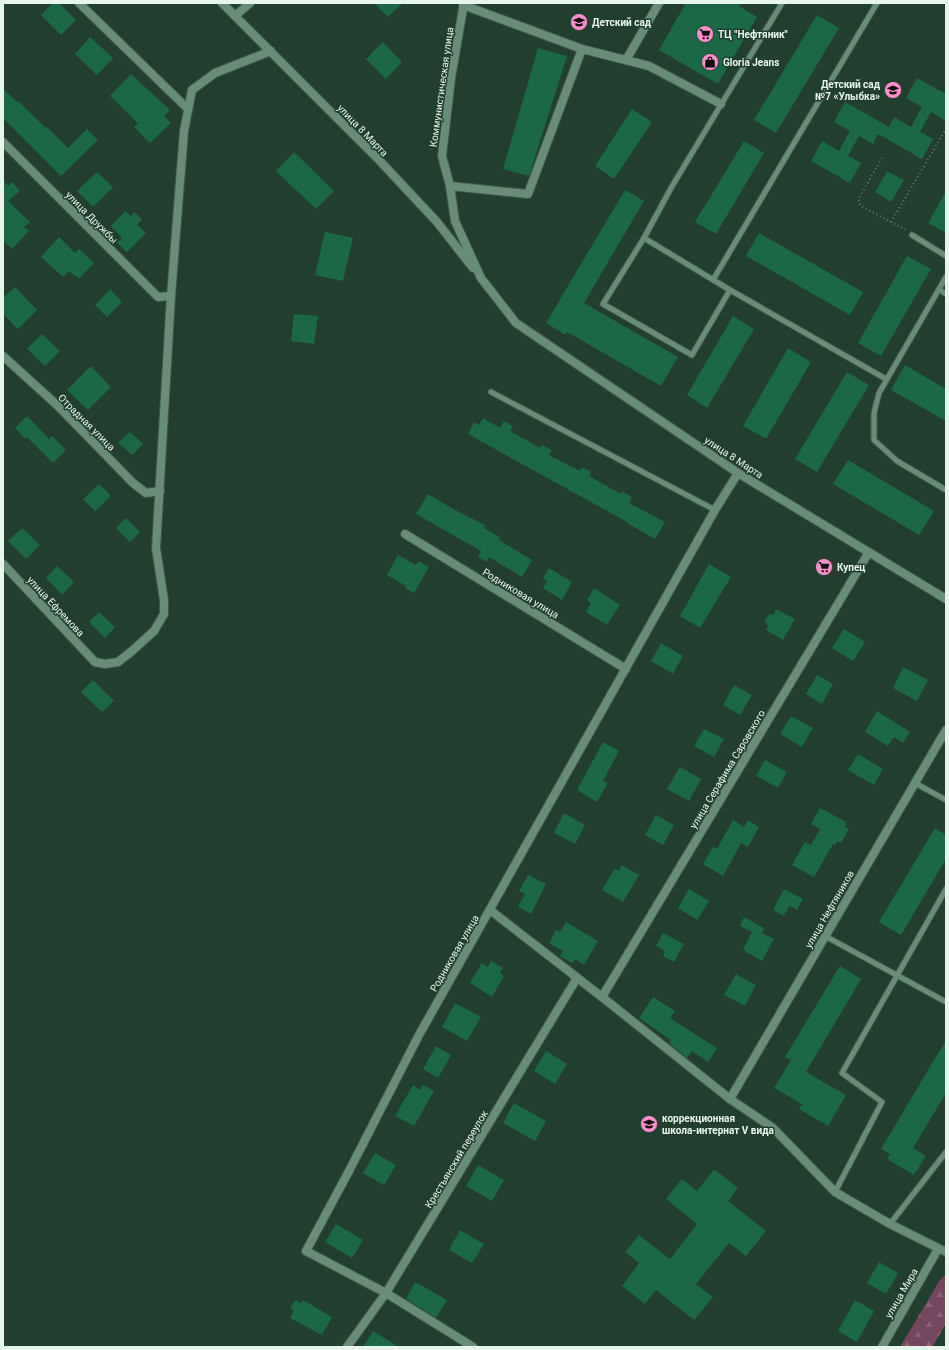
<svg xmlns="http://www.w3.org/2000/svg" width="949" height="1350" viewBox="0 0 949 1350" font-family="Roboto,sans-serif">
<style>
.forest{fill:url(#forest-firs)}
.building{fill:#1c6746}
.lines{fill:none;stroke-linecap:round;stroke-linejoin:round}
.lane-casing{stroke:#415b4d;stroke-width:7}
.street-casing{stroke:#415b4d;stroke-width:10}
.path{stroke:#688073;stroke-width:2;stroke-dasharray:1 3;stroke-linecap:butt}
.lane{stroke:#688c78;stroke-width:5}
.street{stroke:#688c78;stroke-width:8}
.labels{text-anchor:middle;stroke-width:3;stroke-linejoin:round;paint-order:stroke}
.poi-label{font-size:10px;font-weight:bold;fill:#e6f6ed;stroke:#223e2f;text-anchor:start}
.street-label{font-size:10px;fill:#e6f6ed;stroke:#223e2f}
</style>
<defs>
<pattern id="forest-firs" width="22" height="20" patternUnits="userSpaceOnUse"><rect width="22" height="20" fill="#73475e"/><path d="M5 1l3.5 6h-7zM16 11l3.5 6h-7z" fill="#876275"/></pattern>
</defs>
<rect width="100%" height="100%" fill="#223e2f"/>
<!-- forest -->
<polygon class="forest" points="946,1274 946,1324 932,1347 900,1347 940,1280"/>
<!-- building -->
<g class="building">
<polygon points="53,3 59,3 76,20 61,35 41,15"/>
<polygon points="374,3 403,3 388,17"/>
<polygon points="686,3 741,3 739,6 757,17 718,84 659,50"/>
<polygon points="817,15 839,28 776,133 754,120"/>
<polygon points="90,37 113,58 97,75 75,54"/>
<polygon points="383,42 402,62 386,79 366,59"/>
<polygon points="538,48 567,56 529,176 503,169"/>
<polygon points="131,74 170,110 164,116 171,123 150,143 134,127 138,123 110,96"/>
<polygon points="917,78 946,94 946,121 931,112 920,132 933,139 922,159 878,134 873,144 859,136 848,156 861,163 850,183 811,161 822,141 839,151 850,131 834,122 845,102 889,127 894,117 911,127 922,107 906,98"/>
<polygon points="3,89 17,102 18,101 46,128 47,127 68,148 87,129 98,140 61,176 3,118"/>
<polygon points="632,109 652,122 614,179 595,166"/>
<polygon points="744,141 764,153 716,234 695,222"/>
<polygon points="294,152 334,191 316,209 276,171"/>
<polygon points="887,171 904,180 891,202 875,192"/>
<polygon points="97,172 113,187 93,207 77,191"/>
<polygon points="3,180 8,186 12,182 20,191 8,201 30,222 24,227 29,231 12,249 3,241"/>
<polygon points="625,190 644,201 584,303 678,357 661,386 567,332 566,335 546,323"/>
<polygon points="946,191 946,233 928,223"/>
<polygon points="125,211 131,216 134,212 142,219 137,225 146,233 127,252 117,243 122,238 111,226"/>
<polygon points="325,232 353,238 343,281 315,275"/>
<polygon points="759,233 863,292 850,315 746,256"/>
<polygon points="59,237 75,253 79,249 94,263 79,279 69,271 63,277 41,257"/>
<polygon points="907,256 931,269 881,356 858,343"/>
<polygon points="15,287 37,310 18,329 3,314 3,298"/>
<polygon points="110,289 122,302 107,317 95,305"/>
<polygon points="294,314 318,316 314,344 291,341"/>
<polygon points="733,316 754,329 707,408 687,395"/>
<polygon points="42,334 60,351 45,366 27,349"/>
<polygon points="788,348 811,362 766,439 743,426"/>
<polygon points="905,365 946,389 946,421 891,390"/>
<polygon points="91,366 111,387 88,410 67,390"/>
<polygon points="847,372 869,385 817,472 795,459"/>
<polygon points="27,416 49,439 52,436 66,450 53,463 27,437 25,439 15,428"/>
<polygon points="483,418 500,428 504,421 513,426 510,431 540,448 542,445 552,450 549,455 580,471 582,467 591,472 589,476 621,494 622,491 632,497 629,503 665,522 655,539 627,523 627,522 468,434 474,422 479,425"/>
<polygon points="130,432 143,444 132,455 118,443"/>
<polygon points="848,460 934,511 919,535 833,484"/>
<polygon points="99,484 111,496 95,511 83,499"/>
<polygon points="428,494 455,510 485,525 484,528 500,537 499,540 532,560 522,577 489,557 487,562 478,557 481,551 416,514"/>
<polygon points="126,518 140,532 130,542 116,528"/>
<polygon points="22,528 40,545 26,559 8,541"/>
<polygon points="398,555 416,565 418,561 429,567 414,593 405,588 406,586 387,575"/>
<polygon points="709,564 731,577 700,628 680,616"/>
<polygon points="57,566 74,582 62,595 46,578"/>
<polygon points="549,568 572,582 562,600 543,588 547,581 543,578"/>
<polygon points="594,588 620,605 607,625 586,612 591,603 587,600"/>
<polygon points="776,609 795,619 783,640 766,630 768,625 764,622 769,614 773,615"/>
<polygon points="99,612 115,627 105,638 89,622"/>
<polygon points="844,629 865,642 853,661 832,648"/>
<polygon points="661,643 683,656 673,674 651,661"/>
<polygon points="903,667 928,680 917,701 893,688"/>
<polygon points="817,675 833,684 822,704 806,694"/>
<polygon points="93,680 114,701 102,712 81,692"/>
<polygon points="734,685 752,695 740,715 723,705"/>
<polygon points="877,711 910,732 903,743 894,737 888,746 865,732"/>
<polygon points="791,716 813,728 802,747 780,734"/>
<polygon points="704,729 724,739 714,757 694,746"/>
<polygon points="603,742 619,751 603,781 608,783 597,802 577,790"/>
<polygon points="858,754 883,769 874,785 848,770"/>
<polygon points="765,760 787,772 778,788 756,776"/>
<polygon points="680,767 701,779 689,801 667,789"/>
<polygon points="820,808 846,822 845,827 849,829 841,843 837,841 835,845 833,844 814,877 792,865 805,842 811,845 820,829 811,824"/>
<polygon points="564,813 585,825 575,844 554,833"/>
<polygon points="656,815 674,825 663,845 645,835"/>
<polygon points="733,820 744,827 748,820 759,827 748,847 741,843 723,876 703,864 713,847 717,849"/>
<polygon points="935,828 946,835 946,859 901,935 879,922"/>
<polygon points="622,865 639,875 623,902 602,890 615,868 619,871"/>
<polygon points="528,875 546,884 531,914 518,907 525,894 519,891"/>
<polygon points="689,889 709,901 697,920 678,908"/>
<polygon points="784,889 803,899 797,910 789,906 784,916 773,910"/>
<polygon points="744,917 764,928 762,933 774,939 762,961 743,950 752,932 740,926"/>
<polygon points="566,922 598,941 584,965 575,959 572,963 560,956 563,951 549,943 556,930 560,932"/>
<polygon points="663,933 684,944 674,962 663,956 665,951 656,946"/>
<polygon points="491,961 503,968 500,973 504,976 492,997 470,983 482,963 488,967"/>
<polygon points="840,966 861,979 806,1072 846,1095 828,1126 799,1109 802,1104 774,1088 791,1060 785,1057"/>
<polygon points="736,974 756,985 745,1006 724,995"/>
<polygon points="653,997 675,1011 670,1018 717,1048 708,1062 692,1051 687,1058 669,1043 671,1040 639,1018"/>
<polygon points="455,1003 481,1017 467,1041 442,1027"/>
<polygon points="946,1040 946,1093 913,1148 926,1156 914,1175 887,1159 890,1154 881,1149"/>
<polygon points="436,1046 451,1055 438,1078 423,1069"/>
<polygon points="546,1051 567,1064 555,1084 534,1071"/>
<polygon points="413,1085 420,1090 423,1085 434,1091 414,1126 395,1116"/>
<polygon points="514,1103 546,1121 535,1141 503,1123"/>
<polygon points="375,1153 396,1165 384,1185 363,1173"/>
<polygon points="478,1165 504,1180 492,1201 466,1186"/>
<polygon points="714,1169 738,1188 728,1201 766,1231 746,1256 729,1243 696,1284 713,1297 694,1320 656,1290 645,1304 622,1286 639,1263 625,1252 639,1235 670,1259 697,1224 666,1199 682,1179 697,1191"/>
<polygon points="336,1224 363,1240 352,1258 325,1242"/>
<polygon points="460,1230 484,1244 472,1263 449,1250"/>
<polygon points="879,1262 898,1273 886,1294 867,1283"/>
<polygon points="415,1282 447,1300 436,1318 406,1299"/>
<polygon points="295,1300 301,1303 303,1300 332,1317 322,1335 290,1318 294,1310 290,1308"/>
<polygon points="855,1300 874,1311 857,1342 838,1331"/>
<polygon points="373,1331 399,1347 363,1347"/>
</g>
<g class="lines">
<!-- lane casing -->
<g class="lane-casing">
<g id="lane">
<polyline points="912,235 946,256"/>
<polyline points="644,238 730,290 886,379"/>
<polyline points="946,277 879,393 874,413 874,440 897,461 946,490"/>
<polyline points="713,280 877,3"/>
<polyline points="939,289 946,294"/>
<polyline points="730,290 692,355 603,304 644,238 671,188 782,3"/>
<polyline points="491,392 715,510"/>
<polyline points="915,783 946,800"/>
<polyline points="825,936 946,1002"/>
<polyline points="835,1192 882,1102 842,1073 946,889"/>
<polyline points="890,1224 946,1152"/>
</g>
</g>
<!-- street casing -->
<g class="street-casing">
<g id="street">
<polyline points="79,3 188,109"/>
<polyline points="222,3 379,160 437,222 473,268"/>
<polyline points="464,3 451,78 442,156 450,186 455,221 481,278 516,323 738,473 946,599"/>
<polyline points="235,16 250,3"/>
<polyline points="582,49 649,66 721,104"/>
<polyline points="626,60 659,3"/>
<polyline points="3,142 158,297 171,296"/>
<polyline points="450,186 528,194 582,49 463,5"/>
<polyline points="3,356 58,406 133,483 146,493 160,491"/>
<polyline points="405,534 626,669"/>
<polyline points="3,564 95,662 105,664 118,662 132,651 154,631 164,614 164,600 156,548 171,296 184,131 192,90 215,73 271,51"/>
<polyline points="490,910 602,997 730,1099 773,1128 835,1192 890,1224 946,1252"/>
<polyline points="602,997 869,552"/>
<polyline points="730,1099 946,730"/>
<polyline points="347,1347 386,1293 577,978"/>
<polyline points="473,1347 386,1293 306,1251 349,1171 419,1035 715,510 738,473"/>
<polyline points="882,1347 938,1249"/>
</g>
</g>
<!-- path -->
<g class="path">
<polyline points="882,158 859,198 859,202 861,206 906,230"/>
<polyline points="891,222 946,129"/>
</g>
<!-- lane -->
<use href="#lane" class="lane"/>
<!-- street -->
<use href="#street" class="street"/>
</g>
<!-- icons -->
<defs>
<g id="school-disc" transform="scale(0.9)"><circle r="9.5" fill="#f98fc9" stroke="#223e2f"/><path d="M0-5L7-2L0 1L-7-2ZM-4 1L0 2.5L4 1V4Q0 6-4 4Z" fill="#111"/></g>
<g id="supermarket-disc" transform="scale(0.9)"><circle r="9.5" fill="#f98fc9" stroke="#223e2f"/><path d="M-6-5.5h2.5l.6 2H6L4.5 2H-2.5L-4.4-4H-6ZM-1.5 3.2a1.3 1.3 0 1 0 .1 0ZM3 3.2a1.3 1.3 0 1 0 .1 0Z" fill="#111"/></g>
<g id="shop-disc" transform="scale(0.9)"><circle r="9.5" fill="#f98fc9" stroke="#223e2f"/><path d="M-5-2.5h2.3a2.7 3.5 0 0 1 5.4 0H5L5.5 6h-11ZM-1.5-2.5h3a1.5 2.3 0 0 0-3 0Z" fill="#111"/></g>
</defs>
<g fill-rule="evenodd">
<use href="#school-disc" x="579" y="22"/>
<use href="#supermarket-disc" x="705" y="34"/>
<use href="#shop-disc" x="710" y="62"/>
<use href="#school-disc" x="893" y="90"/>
<use href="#supermarket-disc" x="824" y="567"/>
<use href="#school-disc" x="649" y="1124"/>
</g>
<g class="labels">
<!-- poi labels -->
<g class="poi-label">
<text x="592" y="26">Детский сад</text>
<text x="718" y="38">ТЦ "Нефтяник"</text>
<text x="723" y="66">Gloria Jeans</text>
<text x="880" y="88" text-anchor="end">Детский сад<tspan x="880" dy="12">№7 «Улыбка»</tspan></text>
<text x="837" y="571">Купец</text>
<text x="662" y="1122">коррекционная<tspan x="662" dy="12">школа-интернат V вида</tspan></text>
</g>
<!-- street labels -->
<g class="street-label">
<text transform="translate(441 87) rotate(-82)" y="4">Коммунистическая улица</text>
<text transform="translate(363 130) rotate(46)" y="4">улица 8 Марта</text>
<text transform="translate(92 217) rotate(45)" y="4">улица Дружбы</text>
<text transform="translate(87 422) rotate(45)" y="4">Отрадная улица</text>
<text transform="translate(734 457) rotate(33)" y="4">улица 8 Марта</text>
<text transform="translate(521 593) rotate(31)" y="4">Родниковая улица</text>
<text transform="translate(56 606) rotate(47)" y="4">улица Ефремова</text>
<text transform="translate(727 769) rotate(-59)" y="4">улица Серафима Саровского</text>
<text transform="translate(829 909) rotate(-60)" y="4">улица Нефтяников</text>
<text transform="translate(454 953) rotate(-60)" y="4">Родниковая улица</text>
<text transform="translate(456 1159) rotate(-59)" y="4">Крестьянский переулок</text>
<text transform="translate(901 1293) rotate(-60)" y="4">улица Мира</text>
</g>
</g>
<!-- border -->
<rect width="949" height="1350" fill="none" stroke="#e6f6ed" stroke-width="8"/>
</svg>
